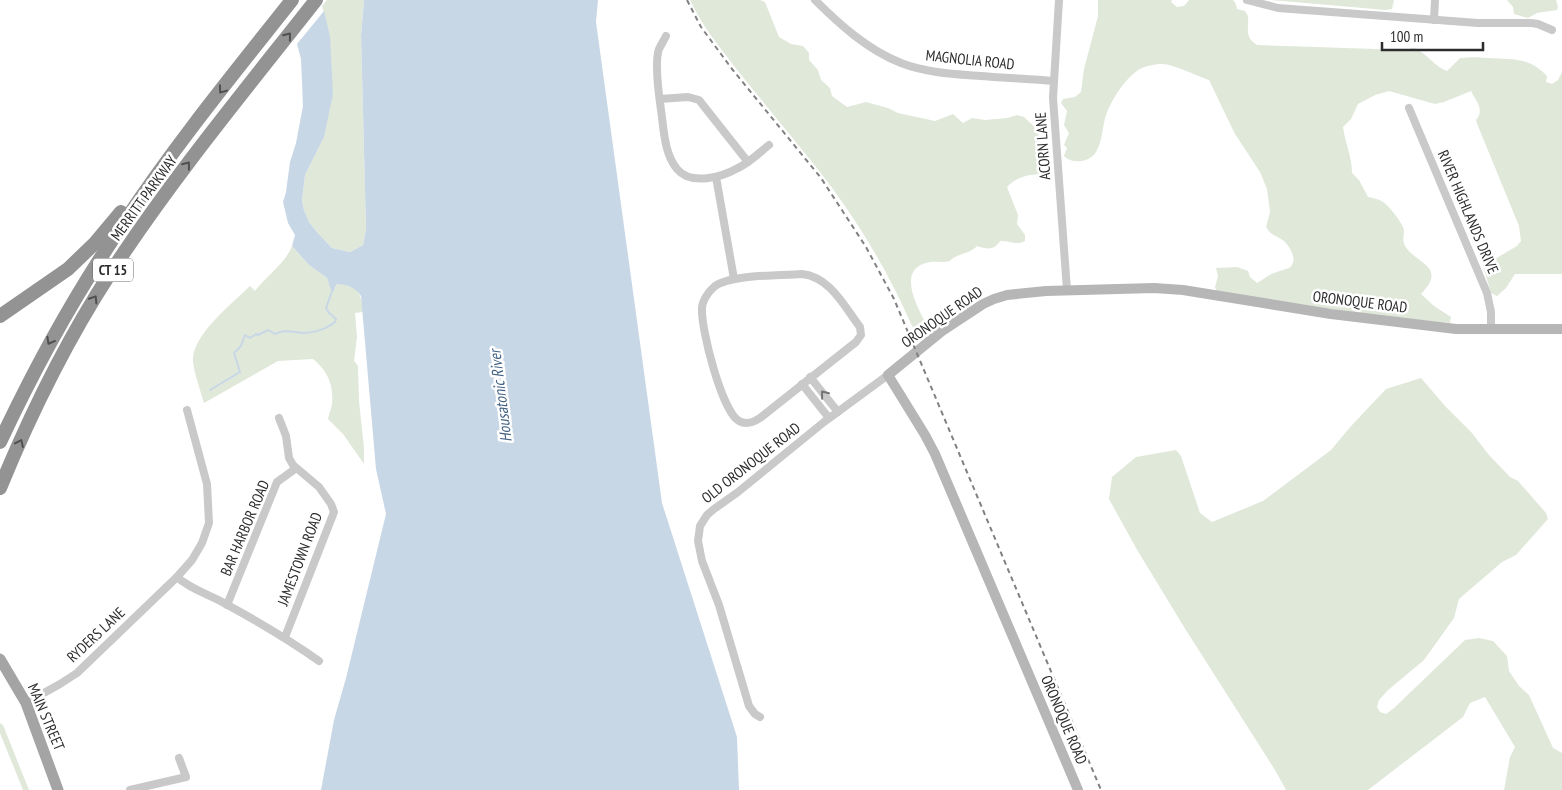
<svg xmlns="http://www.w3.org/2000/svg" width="1562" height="790" viewBox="0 0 1562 790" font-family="'PT Sans Narrow',sans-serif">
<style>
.green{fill:#e0e8da}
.water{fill:#c8d7e6}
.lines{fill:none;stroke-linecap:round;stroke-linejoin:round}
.stream{stroke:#c8d7e6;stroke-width:2}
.street{stroke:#c9c9c9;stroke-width:8}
.secondary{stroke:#b6b6b6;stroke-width:10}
.primary{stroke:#a4a4a4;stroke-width:11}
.highway{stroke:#939393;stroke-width:14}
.rail{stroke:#818181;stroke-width:2;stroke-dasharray:5 4;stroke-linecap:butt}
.oneway{stroke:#505050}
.oneway2{stroke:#737373}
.labels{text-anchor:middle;stroke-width:5;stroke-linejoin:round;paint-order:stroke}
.shield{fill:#fff;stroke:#6b6b6b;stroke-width:1}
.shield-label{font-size:14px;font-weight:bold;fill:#2c2c2c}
.street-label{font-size:15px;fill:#2c2c2c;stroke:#fff}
.water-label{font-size:16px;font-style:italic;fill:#436384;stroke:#fff}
</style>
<rect width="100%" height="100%" fill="#fff"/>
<!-- green -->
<g class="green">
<polygon points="327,0 364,0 361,35 366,229 363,245 350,252 332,248 316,231 309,222 304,210 302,201 305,175 324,137 330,62 330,36 322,6"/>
<path d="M690,0H760L765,2L779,37L791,44L803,46L809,53V60L818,70L821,80L830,88L832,96L847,107L866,102L888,108L898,113L935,121L953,114L963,123L972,118L985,120L1007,118L1017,115L1024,117L1038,130L1042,157L1046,167L1040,174C1026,175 1017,177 1007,187L1018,215L1017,224L1025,235V241C1017,246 1008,240 1000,241C994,251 986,249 977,246C969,255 956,253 950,261C943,263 936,261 930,262C896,268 916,304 925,322V328L922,331H916L912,326C887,269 855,216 816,167C789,133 761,100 734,66C718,45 701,24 690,0Z"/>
<path d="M1098,0H1172L1171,2L1177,7L1184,6L1189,0H1233L1236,4L1237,9L1245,11L1248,16C1249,29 1244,37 1257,45L1405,50L1414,48C1427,53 1436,68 1447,71L1460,58C1470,57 1478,57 1488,58C1512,60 1528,56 1547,76L1546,82L1552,84L1558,80L1562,72V274H1515L1506,288L1497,296L1491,293L1483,266L1517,246L1521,241L1519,226L1478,126L1476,120C1485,110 1476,101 1471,91L1444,102L1435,104L1389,91L1375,95L1358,104L1351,119L1343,127C1345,143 1352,156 1352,173L1359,180L1368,197C1373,198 1379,199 1383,202C1390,207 1402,222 1404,230C1404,236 1402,240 1405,246C1416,264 1448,266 1421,294L1434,306L1451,317L1450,323L1379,316L1217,292L1215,287L1218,276L1216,268L1237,267L1248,271L1250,277L1257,283C1263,280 1268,275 1274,273C1278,271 1285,270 1289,268C1299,261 1290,247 1284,241C1276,235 1271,236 1266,227L1270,212L1267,189L1260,172L1235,134L1209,80C1200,77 1170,63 1162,64C1156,64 1145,66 1140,69C1125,78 1112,99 1106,115C1102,127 1103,140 1096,152C1090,162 1072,165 1064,156L1067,148L1064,145L1069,133L1064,125L1067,111L1061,103L1063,99L1075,97L1081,92L1084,69L1098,16Z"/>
<polygon points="1271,0 1394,0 1392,9 1386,10"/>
<polygon points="1507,0 1556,0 1558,7 1557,10 1537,13 1528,18 1514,14 1513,7"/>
<path d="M292,246L309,265L327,278L330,288L335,289L337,284C358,285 361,292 363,312L355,313L357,337L354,361L358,366L359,401L364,448V464L343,434L328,419C329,414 331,409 332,404C334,385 327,370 313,359L278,361L204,403C201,392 192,367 193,358C195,332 233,303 250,286L255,291C267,275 285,264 292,246Z"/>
<polygon points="1421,378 1446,407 1472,433 1489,455 1510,477 1518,481 1546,513 1548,519 1516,555 1502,562 1459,599 1454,618 1424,660 1387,691 1379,700 1377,707 1380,712 1386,714 1394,708 1465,640 1479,638 1493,641 1507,656 1509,671 1519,686 1529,695 1553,748 1562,753 1562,790 1504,790 1510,757 1515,747 1485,697 1470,703 1463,717 1368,790 1286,790 1275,770 1184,627 1136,548 1109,499 1112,477 1136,457 1176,450 1181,456 1200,513 1212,522 1263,501 1331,450 1352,425 1386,389"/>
<polygon points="0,723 3,725 29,790 23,790 0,733"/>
</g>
<!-- water -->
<path class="water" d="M364,0H598L596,22L662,503L737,737L739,790H321L334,720L346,678L386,514L376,469L361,296C355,287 348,285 337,284L333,292L330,288L327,278L309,265L292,246L295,235L288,223L283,202L286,192L290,162L296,143L303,106L301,59L297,44L324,11L330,36L333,94L324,137L305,175L302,201L304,210L309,222L316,231L332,248L350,252L363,245L366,229L361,35Z"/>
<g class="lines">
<!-- stream -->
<path class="stream" d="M210,390L240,372L234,353L241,346L245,335L250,338L256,334L258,335L268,330L275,334C283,330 287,331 296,332C309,335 325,330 335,322L336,319L329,313L326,308L332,291"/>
<!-- street -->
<g class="street">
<path d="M815,0C840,25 868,50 901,63C927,73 954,74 981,76C1005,78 1029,79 1054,81"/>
<polyline points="1059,0 1053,98 1067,290"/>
<polyline points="1247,0 1278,8 1478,23 1531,23 1538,24 1552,30"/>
<polyline points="1434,20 1435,0"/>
<path d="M666,36C664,40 661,45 659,49C654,63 659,96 661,110C664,130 664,153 677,169C691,186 722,177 738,168C749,163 759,153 769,145"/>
<polyline points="660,99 688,97 699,100 748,162"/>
<polyline points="1409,108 1487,293 1491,312 1491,329"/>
<polyline points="716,177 734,279"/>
<path d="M802,274C830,277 844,306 860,327L861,335L856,342L760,418C754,422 746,425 739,421C722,412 701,329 702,309C702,301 708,292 715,286C732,274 779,276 802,274Z"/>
<polyline points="810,377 838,412"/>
<polyline points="802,384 829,418"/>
<polyline points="279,418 286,436 289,458 293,465 319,487 331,504 334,512 285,637"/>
<path d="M177,577C190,589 208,594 224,603C257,621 288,639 319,661"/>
<polyline points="227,605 277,482 295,469"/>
<polyline points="26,703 60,684 77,673 177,577 192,560 202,543 209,523 207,484 187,410"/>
<polyline points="760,717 755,714 749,706 719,605 702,561 698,541 700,526 707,515 714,509 738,492 824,422 888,375"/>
<polyline points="130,790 186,777 179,758"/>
</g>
<!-- secondary -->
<polyline class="secondary" points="1078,790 935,454 925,435 888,375 942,331 983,304 994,299 1007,295 1046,291 1154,288 1183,290 1331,314 1456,329 1562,329"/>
<!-- primary -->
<polyline class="primary" points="0,659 26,703 58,790"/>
<!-- highway -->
<g class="highway">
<polyline points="0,316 68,269 95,243 121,212"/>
<path d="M0,442C36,365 77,291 125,221C176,144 235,72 292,0"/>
<path d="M0,488C30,415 68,338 111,272C173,177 246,89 316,0"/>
</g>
<!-- rail -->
<polyline class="rail" points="687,0 701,27 732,69 821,178 866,247 894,299 1101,790"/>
</g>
<!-- one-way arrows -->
<defs><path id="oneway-chevron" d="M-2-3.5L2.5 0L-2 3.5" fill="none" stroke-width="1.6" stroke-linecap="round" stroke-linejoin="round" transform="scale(1.25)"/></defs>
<g class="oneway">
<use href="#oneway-chevron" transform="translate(288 36) rotate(-52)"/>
<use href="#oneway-chevron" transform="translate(222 90) rotate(127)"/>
<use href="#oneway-chevron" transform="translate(187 165) rotate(-52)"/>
<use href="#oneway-chevron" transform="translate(94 299) rotate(-58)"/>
<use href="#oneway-chevron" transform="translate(50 341) rotate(119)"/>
<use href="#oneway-chevron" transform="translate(20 443) rotate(-65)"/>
</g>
<use class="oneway2" href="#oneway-chevron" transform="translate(824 394) rotate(-128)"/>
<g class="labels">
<!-- shield labels -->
<rect class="shield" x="93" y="258.5" width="40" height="23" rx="4"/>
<g class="shield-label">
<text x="113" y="275">CT 15</text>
</g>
<!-- street labels -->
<g class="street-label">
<text transform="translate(970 60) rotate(6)" y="5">MAGNOLIA ROAD</text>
<text transform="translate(1043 146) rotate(-94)" y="5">ACORN LANE</text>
<text transform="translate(144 198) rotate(-54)" y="5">MERRITT PARKWAY</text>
<text transform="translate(1468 212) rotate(67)" y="5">RIVER HIGHLANDS DRIVE</text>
<text transform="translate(1360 302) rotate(7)" y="5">ORONOQUE ROAD</text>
<text transform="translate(942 317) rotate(-35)" y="5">ORONOQUE ROAD</text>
<text transform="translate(751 463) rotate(-38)" y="5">OLD ORONOQUE ROAD</text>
<text transform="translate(245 528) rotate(-67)" y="5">BAR HARBOR ROAD</text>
<text transform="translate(300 559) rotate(-69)" y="5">JAMESTOWN ROAD</text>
<text transform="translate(96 635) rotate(-43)" y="5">RYDERS LANE</text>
<text transform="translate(46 717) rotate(67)" y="5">MAIN STREET</text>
<text transform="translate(1064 720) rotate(67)" y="5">ORONOQUE ROAD</text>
</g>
<!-- water labels -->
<g class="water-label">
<text transform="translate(500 396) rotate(-97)" y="6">Housatonic River</text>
</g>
</g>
<!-- scale -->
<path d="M1382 42v8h101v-8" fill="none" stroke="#2c2c2c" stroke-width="2.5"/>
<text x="1390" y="42" font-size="15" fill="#2c2c2c" stroke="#ffffff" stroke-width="4" paint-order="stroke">100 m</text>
</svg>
